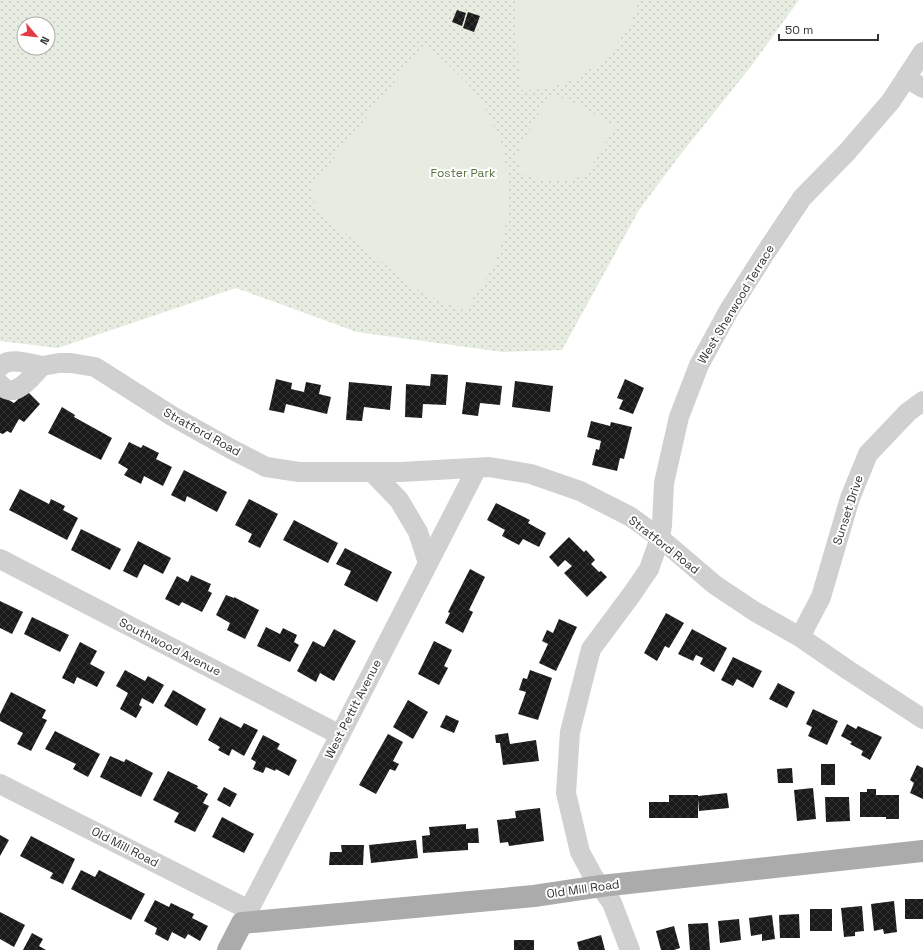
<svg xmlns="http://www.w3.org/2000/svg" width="923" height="950" viewBox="0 0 923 950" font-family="'Space Grotesk',sans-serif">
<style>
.park{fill:url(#park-dots);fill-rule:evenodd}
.pitch{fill:#e6ecdf}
.building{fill:url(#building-cross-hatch)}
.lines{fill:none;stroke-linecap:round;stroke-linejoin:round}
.minor{stroke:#d0d0d0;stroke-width:20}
.major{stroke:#ababab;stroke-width:22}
.labels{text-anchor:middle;stroke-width:4;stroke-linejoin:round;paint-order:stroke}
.park-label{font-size:12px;fill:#56703f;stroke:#fff}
.street-label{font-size:12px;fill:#333;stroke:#fff}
</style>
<defs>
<pattern id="park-dots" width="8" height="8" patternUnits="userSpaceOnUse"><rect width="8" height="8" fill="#e6ecdf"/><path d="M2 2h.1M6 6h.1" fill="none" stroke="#c6cbc0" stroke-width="1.8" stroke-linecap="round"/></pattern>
<pattern id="building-cross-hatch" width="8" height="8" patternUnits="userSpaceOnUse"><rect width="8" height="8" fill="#1a1a1a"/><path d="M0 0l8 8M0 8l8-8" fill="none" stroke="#333"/></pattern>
</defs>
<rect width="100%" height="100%" fill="#fff"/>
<!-- park -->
<path class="park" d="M0,0H799L752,65L677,159L639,210L562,350L503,352L357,332L236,288L58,348L0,341ZM24,24H48V48H24Z"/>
<!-- pitch -->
<g class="pitch">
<path d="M515,0H639C624,54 576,92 520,90Z"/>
<path d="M423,46C433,54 445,61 454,70C507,118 522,194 496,259C488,278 476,295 464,311L452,302L447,308L434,298L431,300L315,210L312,186Z"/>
<path d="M556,96L573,102L615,126C607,139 592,171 579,177C572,180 564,180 557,181C545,181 532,178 521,172L516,156L539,113L550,98Z"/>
</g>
<!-- building -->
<g class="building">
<polygon points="457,10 466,13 462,26 452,22"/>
<polygon points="468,12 480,16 474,32 463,28"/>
<polygon points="431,374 448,375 446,405 423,404 422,418 405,417 406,384 430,386"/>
<polygon points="276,379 292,383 291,389 304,392 306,382 321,385 319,394 331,397 327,414 286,404 284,413 269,410"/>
<polygon points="625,379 644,388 633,414 619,409 623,400 617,398"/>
<polygon points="515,381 553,386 550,412 512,407"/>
<polygon points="349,382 392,386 390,410 364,407 362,421 346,420"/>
<polygon points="466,382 502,386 500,405 480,403 478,416 462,414"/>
<polygon points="27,391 40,404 24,422 19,419 11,433 7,431 3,434 0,433 0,395 14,403"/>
<polygon points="62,407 75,415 74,417 112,438 101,460 48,433"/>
<polygon points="591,421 610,426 611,422 632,427 624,459 620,458 617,471 592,465 596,449 599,450 601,441 587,437"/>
<polygon points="129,442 141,448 143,445 159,453 156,459 172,467 163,486 144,476 141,484 124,475 128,469 118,463"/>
<polygon points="184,470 227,492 217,512 187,496 185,502 171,495"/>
<polygon points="20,489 49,504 51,499 65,506 63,510 78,518 67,540 9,510"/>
<polygon points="249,499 278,514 260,548 248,542 252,534 235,525"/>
<polygon points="496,503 530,520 528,523 546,533 539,547 523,539 519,545 502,536 505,530 487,520"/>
<polygon points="294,520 338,543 328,563 283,540"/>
<polygon points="81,529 121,549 110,570 71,550"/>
<polygon points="569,537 584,552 586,550 595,560 591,564 599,572 601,571 607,577 587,597 564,573 572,566 565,560 558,567 549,557"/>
<polygon points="138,541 171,558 163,574 144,564 137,578 123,571"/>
<polygon points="345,548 392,572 377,602 344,585 351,571 336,564"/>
<polygon points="470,569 485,577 469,610 473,612 463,633 445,623 450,613 448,612"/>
<polygon points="191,575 211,584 208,591 212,593 202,612 182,602 179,606 165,599 177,576 188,582"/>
<polygon points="226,595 234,598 234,597 259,610 245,639 227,630 230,623 216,615"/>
<polygon points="0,601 23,612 12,634 0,628"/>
<polygon points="666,613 684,623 669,648 665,646 657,661 644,653"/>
<polygon points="32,617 69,635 60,652 24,634"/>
<polygon points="559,619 577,627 556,671 539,663 548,644 542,641 547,630 553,633"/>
<polygon points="266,627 280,634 283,628 297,635 294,642 299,645 290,662 257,646"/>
<polygon points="334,629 356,641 334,681 320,673 316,682 297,671 313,641 324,647"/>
<polygon points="692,629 727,648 714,672 700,664 703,658 696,655 693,661 678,654"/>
<polygon points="434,641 452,650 444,666 448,668 439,685 418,674"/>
<polygon points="80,642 97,651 90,664 105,672 97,687 77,677 74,684 62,678"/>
<polygon points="733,657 762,671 753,688 737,679 733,686 721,680"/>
<polygon points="125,670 145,681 148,676 164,685 153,704 142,698 139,705 142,707 136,718 120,709 128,693 116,686"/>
<polygon points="530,670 552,678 538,720 518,714 526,692 519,690 523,678 527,679"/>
<polygon points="778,683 795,692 787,708 769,699"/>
<polygon points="173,690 206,709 197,726 164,706"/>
<polygon points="11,692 46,710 42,718 47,720 31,751 17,744 23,733 0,721 0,714"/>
<polygon points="408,700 428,712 413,739 393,727"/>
<polygon points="813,709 838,721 827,745 808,736 812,727 806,724"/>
<polygon points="446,715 459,721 454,733 440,727"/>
<polygon points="220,717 241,728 244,723 258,730 244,756 232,749 229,756 218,750 220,747 208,740"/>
<polygon points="847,724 856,729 858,726 882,737 870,760 861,755 863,751 850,744 852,742 841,736"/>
<polygon points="55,731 100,754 88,777 73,769 76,764 45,749"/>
<polygon points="508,733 510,744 536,740 539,761 503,765 500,743 496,743 495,735"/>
<polygon points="388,734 403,742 393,761 399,764 395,771 390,769 376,794 359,785"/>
<polygon points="263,735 280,744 277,749 297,760 289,776 276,769 275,771 266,767 263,773 253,769 256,762 251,759"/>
<polygon points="110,756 124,762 126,759 153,773 141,797 100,777"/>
<rect x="821" y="764" width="14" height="21"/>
<polygon points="917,765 923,768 923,799 910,793 914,783 910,780"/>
<polygon points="792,768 793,783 778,783 777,769"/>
<polygon points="168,771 198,786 197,788 208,794 203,803 209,806 195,832 174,822 179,813 153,800"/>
<polygon points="224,787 237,794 230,807 217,800"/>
<polygon points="813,788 816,819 797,821 794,790"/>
<polygon points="867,789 876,789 876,795 899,795 899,819 886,819 886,817 860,817 860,792 867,792"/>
<polygon points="727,793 729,808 699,811 698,799 698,818 649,818 649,802 669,802 669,795 698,795 698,796"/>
<polygon points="825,797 849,797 850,821 826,822"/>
<polygon points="540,808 544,841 509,846 508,842 500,843 497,820 516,818 515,811"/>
<polygon points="222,817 254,834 244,853 212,837"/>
<polygon points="466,824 466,829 478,828 479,843 468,843 468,850 423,853 422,836 430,835 429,827"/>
<polygon points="0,835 9,840 0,856"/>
<polygon points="31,836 75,859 63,884 50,878 53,873 20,856"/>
<polygon points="416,840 418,858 371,863 369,845"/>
<polygon points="341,845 364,845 363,865 329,865 330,852 342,852"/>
<polygon points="81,870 95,877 99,870 145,894 131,920 71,889"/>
<rect x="905" y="899" width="18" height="20"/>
<polygon points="155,900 169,907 171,903 194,914 192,918 208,926 200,941 188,934 185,939 172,932 168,941 155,934 157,928 144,921"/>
<polygon points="894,901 897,932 884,934 883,929 874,931 871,904"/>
<polygon points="862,906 864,931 855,932 855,936 844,937 841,908"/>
<rect x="810" y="909" width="22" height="22"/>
<polygon points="0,912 25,925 14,947 0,939"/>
<polygon points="799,914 800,938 780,938 779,915"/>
<polygon points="772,915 775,939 762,941 762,934 751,936 749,918"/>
<polygon points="739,919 741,940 720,943 718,921"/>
<polygon points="708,923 710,950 690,950 688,924"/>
<polygon points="674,926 680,948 674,950 661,950 656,931"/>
<polygon points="32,933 43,939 39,946 46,950 23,950"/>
<polygon points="601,935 605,950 579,950 577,942"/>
<rect x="514" y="940" width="20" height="10"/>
</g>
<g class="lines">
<!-- minor -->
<g class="minor">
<polyline points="906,78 923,88"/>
<polyline points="42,366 59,363 71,363 95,367 172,416 231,449 266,467 299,472 401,472 489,467 531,474 580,491 631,517 660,538 715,585 754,611 800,637 848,670 923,719"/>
<path d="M0,367C9,356 30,364 42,366C32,376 14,402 0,384"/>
<polyline points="372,472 399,500 418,532 428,563"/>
<polyline points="0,559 340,735"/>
<polyline points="800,637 821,597 850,498 868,454 908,412 923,401"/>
<polyline points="0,784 249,910"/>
<polyline points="242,923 340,735 477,468"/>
<polyline points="630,950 612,903 593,876 580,852 566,793 570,732 591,649 632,594 649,569 660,538 662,525 664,483 679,417 699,365 729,310 764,255 802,198 847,152 891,101 923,52"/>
</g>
<!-- major -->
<polyline class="major" points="228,950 242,923 534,896 601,886 923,851"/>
</g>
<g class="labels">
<!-- park labels -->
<g class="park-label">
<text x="463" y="177">Foster Park</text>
</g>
<!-- street labels -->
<g class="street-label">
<text transform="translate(736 304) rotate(-59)" y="4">West Sherwood Terrace</text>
<text transform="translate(202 432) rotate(29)" y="4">Stratford Road</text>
<text transform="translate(848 510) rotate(-72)" y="4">Sunset Drive</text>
<text transform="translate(664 545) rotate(38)" y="4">Stratford Road</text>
<text transform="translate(170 647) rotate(27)" y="4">Southwood Avenue</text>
<text transform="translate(353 709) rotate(-63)" y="4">West Pettit Avenue</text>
<text transform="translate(125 847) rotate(27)" y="4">Old Mill Road</text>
<text transform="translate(583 889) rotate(-8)" y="4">Old Mill Road</text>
</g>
</g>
<!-- north arrow -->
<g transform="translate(36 36) rotate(118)"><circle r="19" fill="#ffffff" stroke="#adadad"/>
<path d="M0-3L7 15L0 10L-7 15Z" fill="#e63946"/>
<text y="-6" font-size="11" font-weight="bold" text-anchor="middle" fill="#333333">N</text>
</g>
<!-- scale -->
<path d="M779 34v6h99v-6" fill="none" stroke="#333333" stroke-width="2"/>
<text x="785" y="34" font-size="12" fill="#333333" stroke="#ffffff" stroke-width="3" paint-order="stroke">50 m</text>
</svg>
